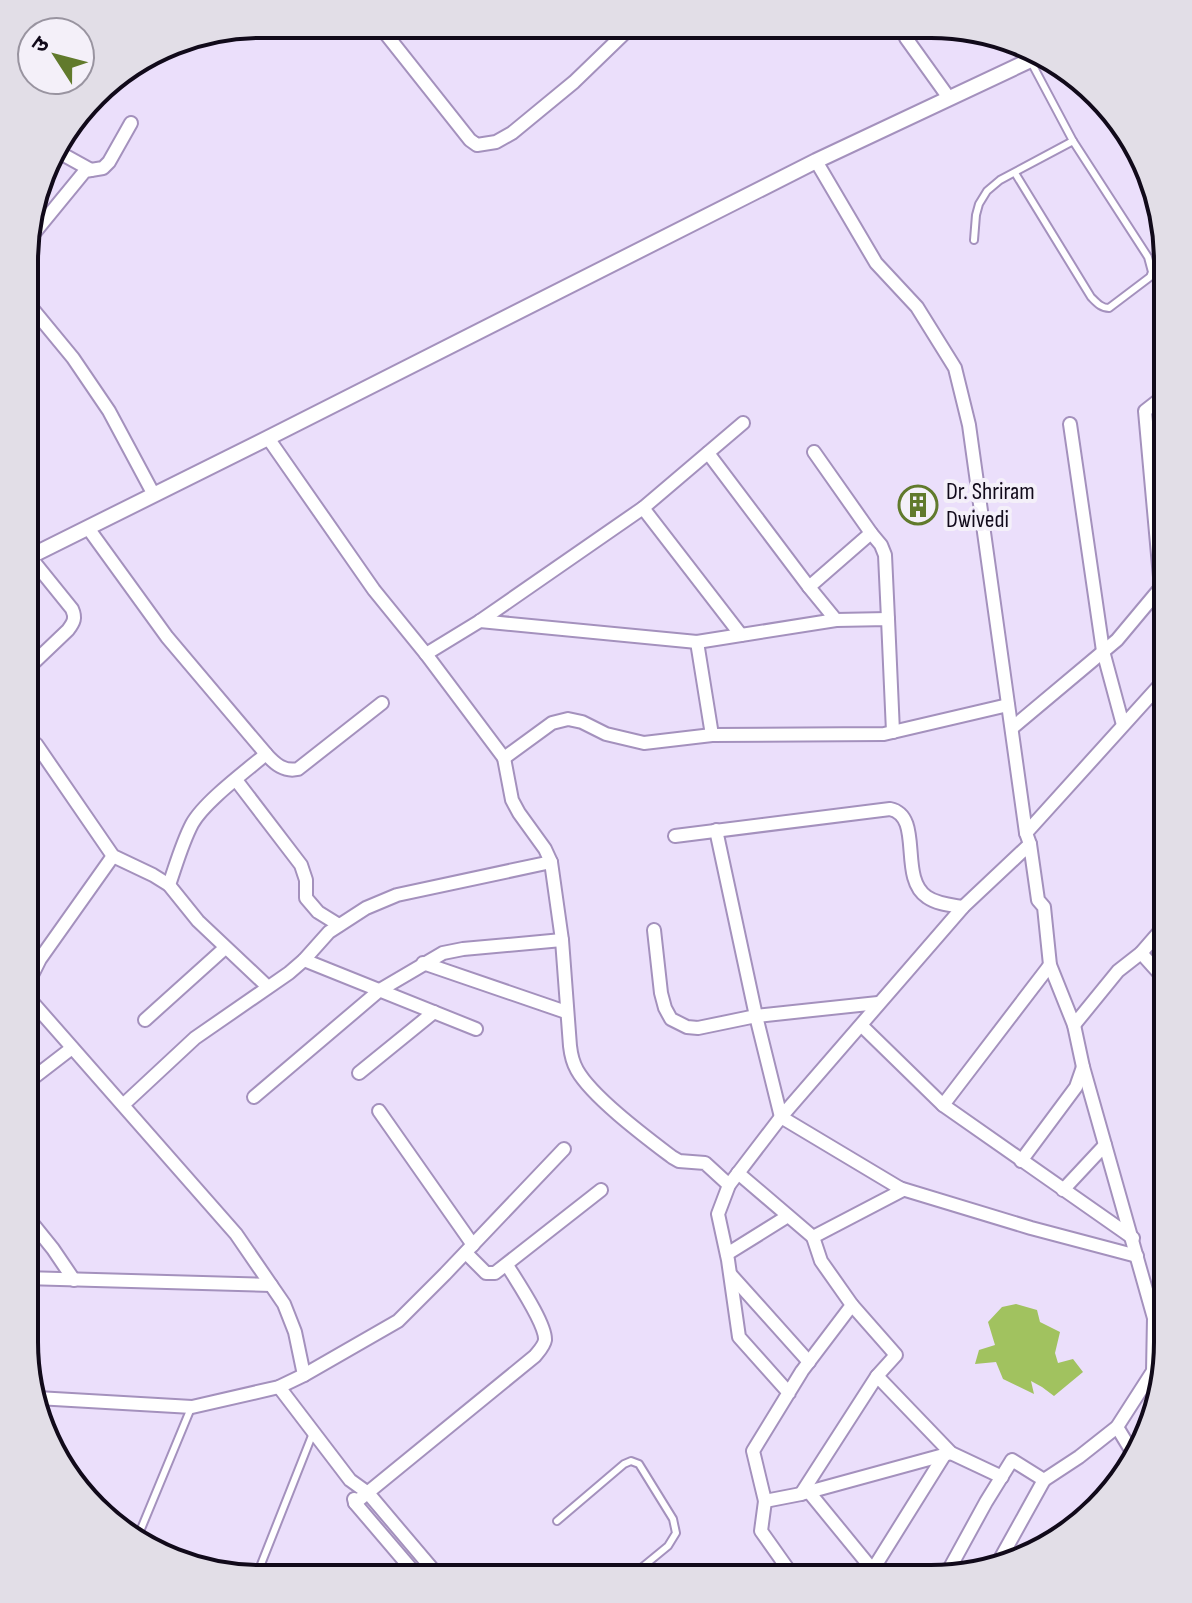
<svg xmlns="http://www.w3.org/2000/svg" width="1192" height="1603" viewBox="0 0 1192 1603" font-family="'Sofia Sans Condensed','Noto Sans Devanagari',sans-serif">
<style>
.water{fill:#a1c25f}
.building{fill:#724a9c}
.lines{fill:none;stroke-linecap:round;stroke-linejoin:round}
.service-casing{stroke:#a491bd;stroke-width:10}
.minor-casing{stroke:#a491bd;stroke-width:16}
.tertiary-casing{stroke:#a491bd;stroke-width:18}
.service{stroke:#fff;stroke-width:6}
.minor{stroke:#fff;stroke-width:12}
.tertiary{stroke:#fff;stroke-width:14}
.labels{text-anchor:middle;stroke-width:8;stroke-linejoin:round;paint-order:stroke}
.poi-label{font-size:24px;fill:#110a1a;stroke:#f4f0f9;text-anchor:start}
.rim{fill:none;stroke:#110a1a;stroke-width:4}
</style>
<rect width="100%" height="100%" fill="#ebdffb"/>
<!-- water -->
<polygon class="water" points="1016,1304 1037,1310 1040,1322 1060,1332 1055,1353 1058,1363 1073,1359 1083,1372 1054,1396 1042,1387 1031,1381 1034,1394 1003,1379 996,1362 975,1364 979,1350 995,1345 988,1322 1002,1307"/>
<!-- building -->
<polygon class="building" points="928,492 933,512 908,519 903,498"/>
<g class="lines">
<!-- service casing -->
<g class="service-casing">
<g id="service">
<path d="M1015,173L1091,297C1097,303 1101,308 1109,308L1150,277L1152,272L1148,257L1073,141L1030,60"/>
<polyline points="974,240 976,215 979,204 987,191 1000,180 1073,141"/>
<polyline points="557,1521 624,1464 631,1461 639,1464 673,1519 676,1533 668,1546 629,1578"/>
<polyline points="136,1541 191,1408"/>
<polyline points="256,1577 313,1433"/>
</g>
</g>
<!-- minor casing -->
<g class="minor-casing">
<g id="minor">
<polyline points="378,24 470,140 477,145 496,142 512,133 574,82 633,25"/>
<polyline points="901,26 906,38 949,98"/>
<polyline points="53,149 91,170"/>
<polyline points="816,161 876,263 917,307 955,368 969,425 1026,833 1030,844"/>
<polyline points="26,243 85,171 103,168 109,162 131,123"/>
<polyline points="26,301 73,358 109,411 154,495"/>
<polyline points="1070,424 1103,651 1123,725"/>
<polyline points="268,438 374,590 426,654 504,758 552,723 568,719 582,722 606,734 644,743 712,735 697,642"/>
<polyline points="708,453 809,587"/>
<polyline points="643,508 741,635"/>
<path d="M88,528L167,637L266,754C275,764 284,772 298,769L382,703"/>
<polyline points="871,533 881,545 885,555 888,619"/>
<polyline points="836,620 888,619 893,732"/>
<polyline points="480,621 697,642 836,620 809,587 871,533 814,452"/>
<polyline points="426,654 480,621 643,508 743,423"/>
<path d="M25,671L68,630C74,622 76,618 72,609L30,557"/>
<polyline points="1012,728 1117,640 1163,585"/>
<polyline points="712,735 884,734 1008,705"/>
<polyline points="36,744 113,856 153,875 169,885 198,921 268,987"/>
<polyline points="1168,749 1161,588 1145,411 1168,393"/>
<path d="M504,758L512,800L519,813L545,849L551,862L562,940L570,1046C571,1055 573,1063 577,1070C592,1097 647,1138 672,1157L679,1161L705,1163L729,1185"/>
<polyline points="236,780 301,865 306,880 306,898 318,912 339,925"/>
<polyline points="716,830 756,1016 781,1117"/>
<polyline points="1026,833 1168,676"/>
<path d="M675,836L890,809C924,816 898,878 927,897C937,904 951,905 963,907"/>
<polyline points="113,856 40,959 27,985 26,995 236,1234 284,1304 295,1332 304,1375"/>
<path d="M169,885C176,865 182,843 192,824C204,802 246,771 266,754"/>
<polyline points="654,930 661,993 665,1008 671,1019 687,1027 698,1028 756,1016 878,1003"/>
<polyline points="1141,953 1168,983"/>
<polyline points="304,960 476,1029"/>
<polyline points="423,963 566,1012"/>
<polyline points="145,1020 225,948"/>
<polyline points="862,1026 943,1105 1050,965"/>
<polyline points="359,1073 434,1012"/>
<polyline points="24,1085 72,1048"/>
<polyline points="254,1097 380,990 443,953 463,949 562,940"/>
<polyline points="123,1105 195,1038 289,973 304,960 329,932 366,908 397,895 551,862"/>
<polyline points="943,1105 1133,1238"/>
<polyline points="379,1111 473,1245"/>
<polyline points="781,1117 963,907 1030,844 1038,900 1044,907 1050,965 1074,1025 1118,971 1141,953 1168,922"/>
<polyline points="1021,1161 1076,1087 1083,1067"/>
<polyline points="738,1173 813,1237"/>
<polyline points="899,1188 1031,1228 1137,1256"/>
<polyline points="1063,1190 1105,1145"/>
<polyline points="24,1213 53,1249 74,1280"/>
<polyline points="466,1253 486,1273 495,1273 601,1190"/>
<polyline points="727,1254 788,1216"/>
<polyline points="731,1275 809,1362"/>
<polyline points="24,1278 271,1285"/>
<polyline points="852,1305 896,1355 877,1376"/>
<polyline points="1154,1318 1167,1295"/>
<polyline points="279,1387 350,1480 368,1493 440,1578"/>
<polyline points="789,1393 739,1337 728,1260 718,1214 729,1185 781,1117 903,1190 813,1237 821,1261 852,1305 802,1371 753,1451 765,1501 801,1494 951,1453"/>
<polyline points="37,1398 192,1407 279,1387 304,1375 398,1321 445,1274 564,1149"/>
<polyline points="1117,1427 1134,1455"/>
<polyline points="809,1492 872,1569 893,1579"/>
<polyline points="801,1494 877,1376 951,1453 1002,1477"/>
<polyline points="354,1499 355,1503 419,1578"/>
<polyline points="765,1501 761,1531 795,1579"/>
<path d="M355,1503L535,1356C539,1351 544,1346 545,1340C546,1324 516,1280 507,1265"/>
<polyline points="998,1563 1044,1480"/>
<polyline points="946,1575 986,1502 1012,1460 1044,1480 1079,1457 1117,1427 1153,1371 1154,1318 1083,1067 1074,1025"/>
<polyline points="867,1579 945,1454"/>
</g>
</g>
<!-- tertiary casing -->
<g class="tertiary-casing">
<polyline id="tertiary" points="25,559 268,438 816,161 1037,57"/>
</g>
<!-- service -->
<use href="#service" class="service"/>
<!-- minor -->
<use href="#minor" class="minor"/>
<!-- tertiary -->
<use href="#tertiary" class="tertiary"/>
</g>
<!-- icons -->
<defs>
<g id="building-ring" transform="scale(2)"><circle r="9.5" fill="#f4f0f9" stroke="#617a2c" stroke-width="1.5"/><path d="M-4-6H4V6H1V3H-1V6H-4ZM-2.5-4.3h1.7v1.8h-1.7ZM.8-4.3h1.7v1.8H.8ZM-2.5-1h1.7V.8h-1.7ZM.8-1h1.7V.8H.8Z" fill="#617a2c"/></g>
</defs>
<g fill-rule="evenodd">
<use href="#building-ring" x="918" y="505"/>
</g>
<g class="labels">
<!-- poi labels -->
<g class="poi-label">
<text x="946" y="499">Dr. Shriram<tspan x="946" dy="28">Dwivedi</tspan></text>
</g>
</g>
<!-- crop -->
<path d="M0 0H1192V1603H0ZM261 38H931A223 223 0 0 1 1154 261V1342A223 223 0 0 1 931 1565H261A223 223 0 0 1 38 1342V261A223 223 0 0 1 261 38Z" fill="#e2dee7" fill-rule="evenodd"/>
<path class="rim" d="M261 38H931A223 223 0 0 1 1154 261V1342A223 223 0 0 1 931 1565H261A223 223 0 0 1 38 1342V261A223 223 0 0 1 261 38Z"/>
<!-- north arrow -->
<g transform="translate(56 56) rotate(306)"><circle r="38" fill="#f4f0f9" stroke="#9994a0" stroke-width="2"/>
<path d="M0-6L14 30L0 20L-14 30Z" fill="#617a2c"/>
<text y="-12" font-size="22" font-weight="bold" text-anchor="middle" fill="#110a1a">उ</text>
</g>
</svg>
